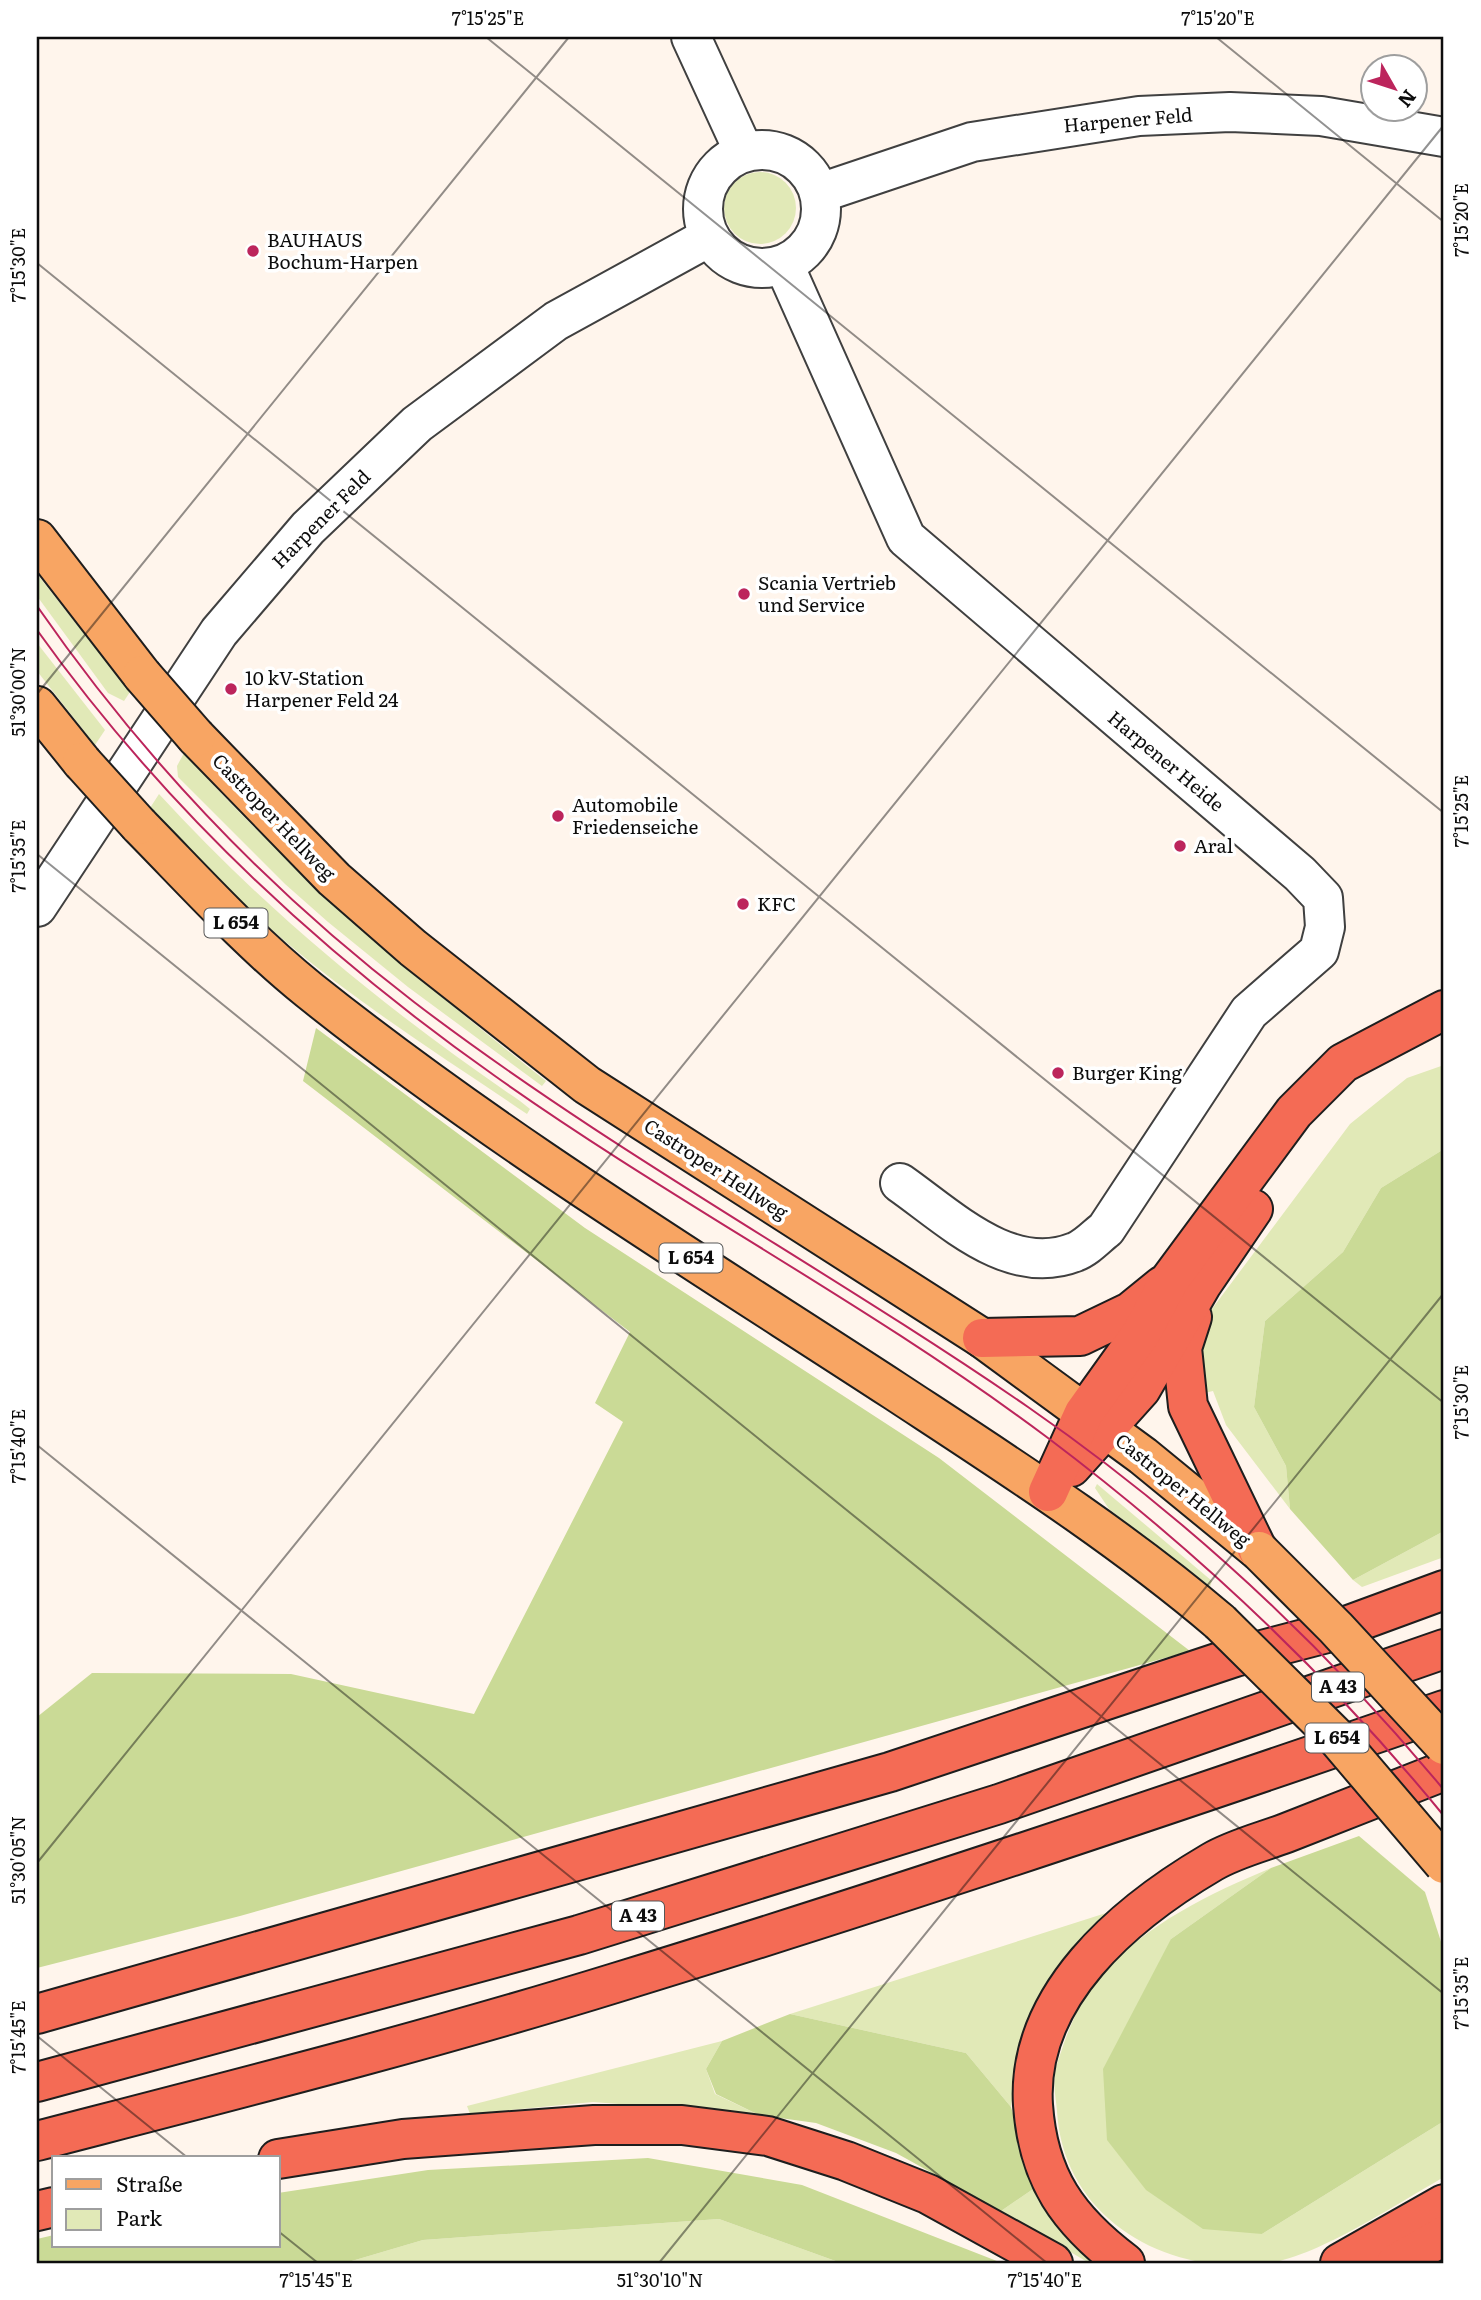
<svg xmlns="http://www.w3.org/2000/svg" width="1481" height="2300" viewBox="0 0 1481 2300" font-family="Literata,serif">
<style>
.green{fill:#e1e9b7}
.forest{fill:#cada96}
.lines{fill:none;stroke-linecap:round;stroke-linejoin:round}
.minor-casing{stroke:#404040;stroke-width:42}
.major-casing{stroke:#1e1e1e;stroke-width:42}
.highway-casing{stroke:#1e1e1e;stroke-width:42}
.minor{stroke:#fff;stroke-width:38}
.major{stroke:#f8a563;stroke-width:38}
.highway{stroke:#f46b55;stroke-width:38}
.tram{stroke:#bc255c;stroke-width:2}
.major-bridge-casing{stroke:#1e1e1e;stroke-width:42;stroke-linecap:butt}
.major-bridge{stroke:#f8a563;stroke-width:38}
.ticks{fill:none;stroke:#0d0d0d;stroke-width:2;stroke-opacity:0.45}
.poi-dot{fill:#bc255c;stroke:#fff;stroke-width:2.5}
.labels{text-anchor:middle;stroke-width:7;stroke-linejoin:round;paint-order:stroke}
.shield{fill:#fff;stroke:#565656;stroke-width:2}
.shield-label{font-size:18px;font-weight:bold;fill:#0d0d0d}
.street-label{font-size:19px;fill:#0d0d0d;stroke:#fff}
.poi-label{font-size:19px;fill:#0d0d0d;stroke:#fff;text-anchor:start}
.neatline{fill:none;stroke:#0d0d0d;stroke-width:2.5}
.ticks-label{font-size:18px;text-anchor:middle;fill:#0d0d0d}
</style>
<rect width="100%" height="100%" fill="#fff5ec"/>
<!-- green -->
<g class="green">
<circle cx="760" cy="208" r="36"/>
<polygon points="37,574 130,692 124,701 108,693 37,596"/>
<polygon points="37,643 105,730 95,745 37,671"/>
<path d="M184,753C293,875 418,980 546,1081L542,1086L408,987L328,922L285,884L178,777L177,766Z"/>
<path d="M159,794C267,912 388,1011 520,1101L530,1109L527,1114C446,1059 363,1007 287,943C238,901 194,855 150,808Z"/>
<polygon points="1444,1065 1444,1149 1381,1188 1343,1252 1265,1321 1254,1407 1286,1466 1290,1509 1226,1425 1213,1391 1200,1394 1197,1356 1203,1321 1350,1124 1407,1078"/>
<polygon points="1097,1484 1212,1581 1210,1587 1109,1509 1095,1488"/>
<polygon points="1444,1531 1444,1557 1362,1587 1353,1580"/>
<path d="M1271,1868L1171,1939L1262,2234L1444,2121V2177C1398,2203 1319,2256 1269,2263C1168,2278 1063,2219 1057,2111C1056,2099 1053,2085 1055,2074C1056,2064 1061,2053 1064,2043C1072,2020 1085,1993 1102,1974C1148,1923 1209,1894 1271,1868Z"/>
<polygon points="1106,1913 1112,1917 1017,2066 1011,2107 966,2053 790,2014"/>
<polygon points="722,2041 706,2069 715,2094 759,2115 593,2102 470,2114 467,2106"/>
<polygon points="1036,2187 1102,2263 1089,2263 1001,2211"/>
<polygon points="719,2219 841,2263 345,2263 423,2240"/>
</g>
<!-- forest -->
<g class="forest">
<polygon points="316,1028 585,1228 939,1458 1190,1651 240,1916 37,1968 37,1717 92,1673 291,1674 474,1714 623,1422 595,1403 630,1332 303,1081"/>
<polygon points="1444,1149 1444,1531 1353,1580 1290,1509 1286,1466 1254,1407 1265,1321 1343,1252 1381,1188"/>
<polygon points="1359,1836 1425,1892 1444,1951 1444,2121 1262,2234 1203,2229 1146,2190 1107,2140 1103,2069 1171,1939 1271,1868"/>
<polygon points="790,2014 966,2053 1011,2107 1036,2187 1001,2211 896,2153 816,2123 759,2115 716,2094 706,2069 722,2041"/>
<polygon points="648,2158 802,2185 1002,2263 841,2263 719,2219 423,2240 345,2263 37,2263 37,2239 54,2235 54,2246 278,2246 278,2193 428,2170"/>
</g>
<g class="lines">
<!-- minor casing -->
<g class="minor-casing">
<g id="minor">
<polyline points="691,37 744,152"/>
<circle cx="762" cy="209" r="59"/>
<polyline points="820,193 972,142 1139,116 1230,112 1321,116 1444,137"/>
<path d="M784,265L906,538L1300,874L1323,898L1325,927L1319,951L1249,1012L1106,1229C1096,1237 1086,1248 1075,1252C1010,1278 950,1218 900,1183"/>
<polyline points="37,907 219,632 308,528 417,424 556,321 709,237"/>
</g>
</g>
<!-- major casing -->
<g class="major-casing">
<g id="major">
<polyline points="37,539 142,675"/>
<polyline points="37,706 82,762"/>
<polyline points="196,737 334,879 413,948 587,1085 982,1338 1143,1456 1259,1551"/>
<path d="M139,825C194,881 248,941 309,990C494,1138 697,1262 895,1391C1006,1464 1119,1536 1220,1622"/>
</g>
</g>
<!-- highway casing -->
<g class="highway-casing">
<g id="highway">
<polyline points="1192,1317 1182,1348 1188,1406 1257,1549"/>
<polyline points="982,1338 1080,1336 1130,1312 1162,1286"/>
<polyline points="1071,1467 1141,1389 1202,1284 1253,1209"/>
<polyline points="1048,1492 1084,1413 1142,1332 1169,1281 1294,1112 1343,1063 1444,1010"/>
<polyline points="37,2014 890,1772 1235,1657 1327,1633 1444,1590"/>
<polyline points="37,2082 579,1935 999,1804 1444,1649"/>
<path d="M37,2141C230,2091 424,2042 615,1983C893,1898 1169,1805 1444,1710"/>
<polyline points="278,2159 403,2139 594,2125 682,2125 768,2136 846,2161 928,2194 1053,2263"/>
<polyline points="37,2211 54,2207"/>
<path d="M1125,2263C1068,2220 1038,2178 1033,2105C1026,1996 1125,1913 1212,1862C1234,1849 1262,1842 1286,1833C1339,1812 1391,1792 1444,1771"/>
<polyline points="1340,2263 1444,2204"/>
<polyline points="1396,2263 1444,2236"/>
</g>
</g>
<!-- minor -->
<use href="#minor" class="minor"/>
<!-- major -->
<use href="#major" class="major"/>
<!-- highway -->
<use href="#highway" class="highway"/>
<!-- tram -->
<g class="tram">
<path d="M37,606C141,756 269,891 414,1002C609,1151 826,1268 1028,1407C1184,1515 1323,1644 1444,1790"/>
<path d="M37,630C162,805 319,952 495,1076C674,1203 872,1306 1048,1438C1195,1549 1328,1674 1444,1816"/>
</g>
<!-- major-bridge casing -->
<g class="major-bridge-casing">
<g id="major-bridge">
<polyline points="142,675 196,737"/>
<polyline points="82,762 139,825"/>
<polyline points="1259,1551 1336,1628 1444,1745"/>
<polyline points="1220,1622 1335,1736 1444,1864"/>
</g>
</g>
<!-- major-bridge -->
<use href="#major-bridge" class="major-bridge"/>
</g>
<!-- ticks -->
<path class="ticks" d="M486,37L1444,813M1216,37L1444,222M37,263L1444,1403M37,694L569,37M37,854L1444,1994M37,1445L1047,2263M37,1863L1444,125M37,2036L188,2158M278,2231L318,2263M659,2263L1444,1293"/>
<!-- markers -->
<g class="poi-dot">
<circle cx="253" cy="251" r="7"/>
<circle cx="744" cy="594" r="7"/>
<circle cx="231" cy="689" r="7"/>
<circle cx="558" cy="816" r="7"/>
<circle cx="1180" cy="846" r="7"/>
<circle cx="743" cy="904" r="7"/>
<circle cx="1058" cy="1073" r="7"/>
</g>
<g class="labels">
<!-- shield labels -->
<g class="shield">
<rect x="204.5" y="908.5" width="63" height="29" rx="5"/>
<rect x="659.5" y="1243.5" width="63" height="29" rx="5"/>
<rect x="1312" y="1672.5" width="52" height="29" rx="5"/>
<rect x="1305.5" y="1723.5" width="63" height="29" rx="5"/>
<rect x="612" y="1901.5" width="52" height="29" rx="5"/>
</g>
<g class="shield-label">
<text x="236" y="929">L 654</text>
<text x="691" y="1264">L 654</text>
<text x="1338" y="1693">A 43</text>
<text x="1337" y="1744">L 654</text>
<text x="638" y="1922">A 43</text>
</g>
<!-- street labels -->
<g class="street-label">
<text transform="translate(1128 120) rotate(-5)" y="7">Harpener Feld</text>
<text transform="translate(321 519) rotate(-45)" y="7">Harpener Feld</text>
<text transform="translate(1166 761) rotate(40)" y="7">Harpener Heide</text>
<text transform="translate(274 817) rotate(46)" y="7">Castroper Hellweg</text>
<text transform="translate(716 1169) rotate(33)" y="7">Castroper Hellweg</text>
<text transform="translate(1183 1490) rotate(39)" y="7">Castroper Hellweg</text>
</g>
<!-- poi labels -->
<g class="poi-label">
<text x="267" y="247">BAUHAUS<tspan x="267" dy="22">Bochum-Harpen</tspan></text>
<text x="758" y="590">Scania Vertrieb<tspan x="758" dy="22">und Service</tspan></text>
<text x="245" y="685">10 kV-Station<tspan x="245" dy="22">Harpener Feld 24</tspan></text>
<text x="572" y="812">Automobile<tspan x="572" dy="22">Friedenseiche</tspan></text>
<text x="1194" y="853">Aral</text>
<text x="757" y="911">KFC</text>
<text x="1072" y="1080">Burger King</text>
</g>
</g>
<!-- border -->
<rect width="1481" height="2300" fill="none" stroke="#ffffff" stroke-width="77"/>
<!-- legend -->
<rect x="52" y="2156" width="228" height="91" fill="#ffffff" stroke="#9e9e9e" stroke-width="2"/>
<rect x="66" y="2179" width="35" height="10" fill="#f8a563" stroke="#9e9e9e" stroke-width="2"/>
<text x="116" y="2192" font-size="21" fill="#0d0d0d">Straße</text>
<rect x="66" y="2209" width="35" height="21" fill="#e1e9b7" stroke="#9e9e9e" stroke-width="2"/>
<text x="116" y="2226" font-size="21" fill="#0d0d0d">Park</text>
<!-- north arrow -->
<g transform="translate(1394 88) rotate(129)"><circle r="33" fill="#ffffff" stroke="#9e9e9e" stroke-width="2"/>
<path d="M0-5L12 26L0 18L-12 26Z" fill="#bc255c"/>
<text y="-10" font-size="19" font-weight="bold" text-anchor="middle" fill="#0d0d0d">N</text>
</g>
<rect x="38" y="38" width="1404" height="2224" class="neatline"/>
<g class="ticks-label">
<text x="488" y="25">7°15'25"E</text>
<text x="1218" y="25">7°15'20"E</text>
<text transform="translate(1462 220) rotate(-90)" y="6">7°15'20"E</text>
<text transform="translate(19 265) rotate(-90)" y="6">7°15'30"E</text>
<text transform="translate(19 692) rotate(-90)" y="6">51°30'00"N</text>
<text transform="translate(1462 811) rotate(-90)" y="6">7°15'25"E</text>
<text transform="translate(19 856) rotate(-90)" y="6">7°15'35"E</text>
<text transform="translate(1462 1402) rotate(-90)" y="6">7°15'30"E</text>
<text transform="translate(19 1446) rotate(-90)" y="6">7°15'40"E</text>
<text transform="translate(19 1860) rotate(-90)" y="6">51°30'05"N</text>
<text transform="translate(1462 1993) rotate(-90)" y="6">7°15'35"E</text>
<text transform="translate(19 2037) rotate(-90)" y="6">7°15'45"E</text>
<text x="316" y="2287">7°15'45"E</text>
<text x="660" y="2287">51°30'10"N</text>
<text x="1045" y="2287">7°15'40"E</text>
</g>
</svg>
